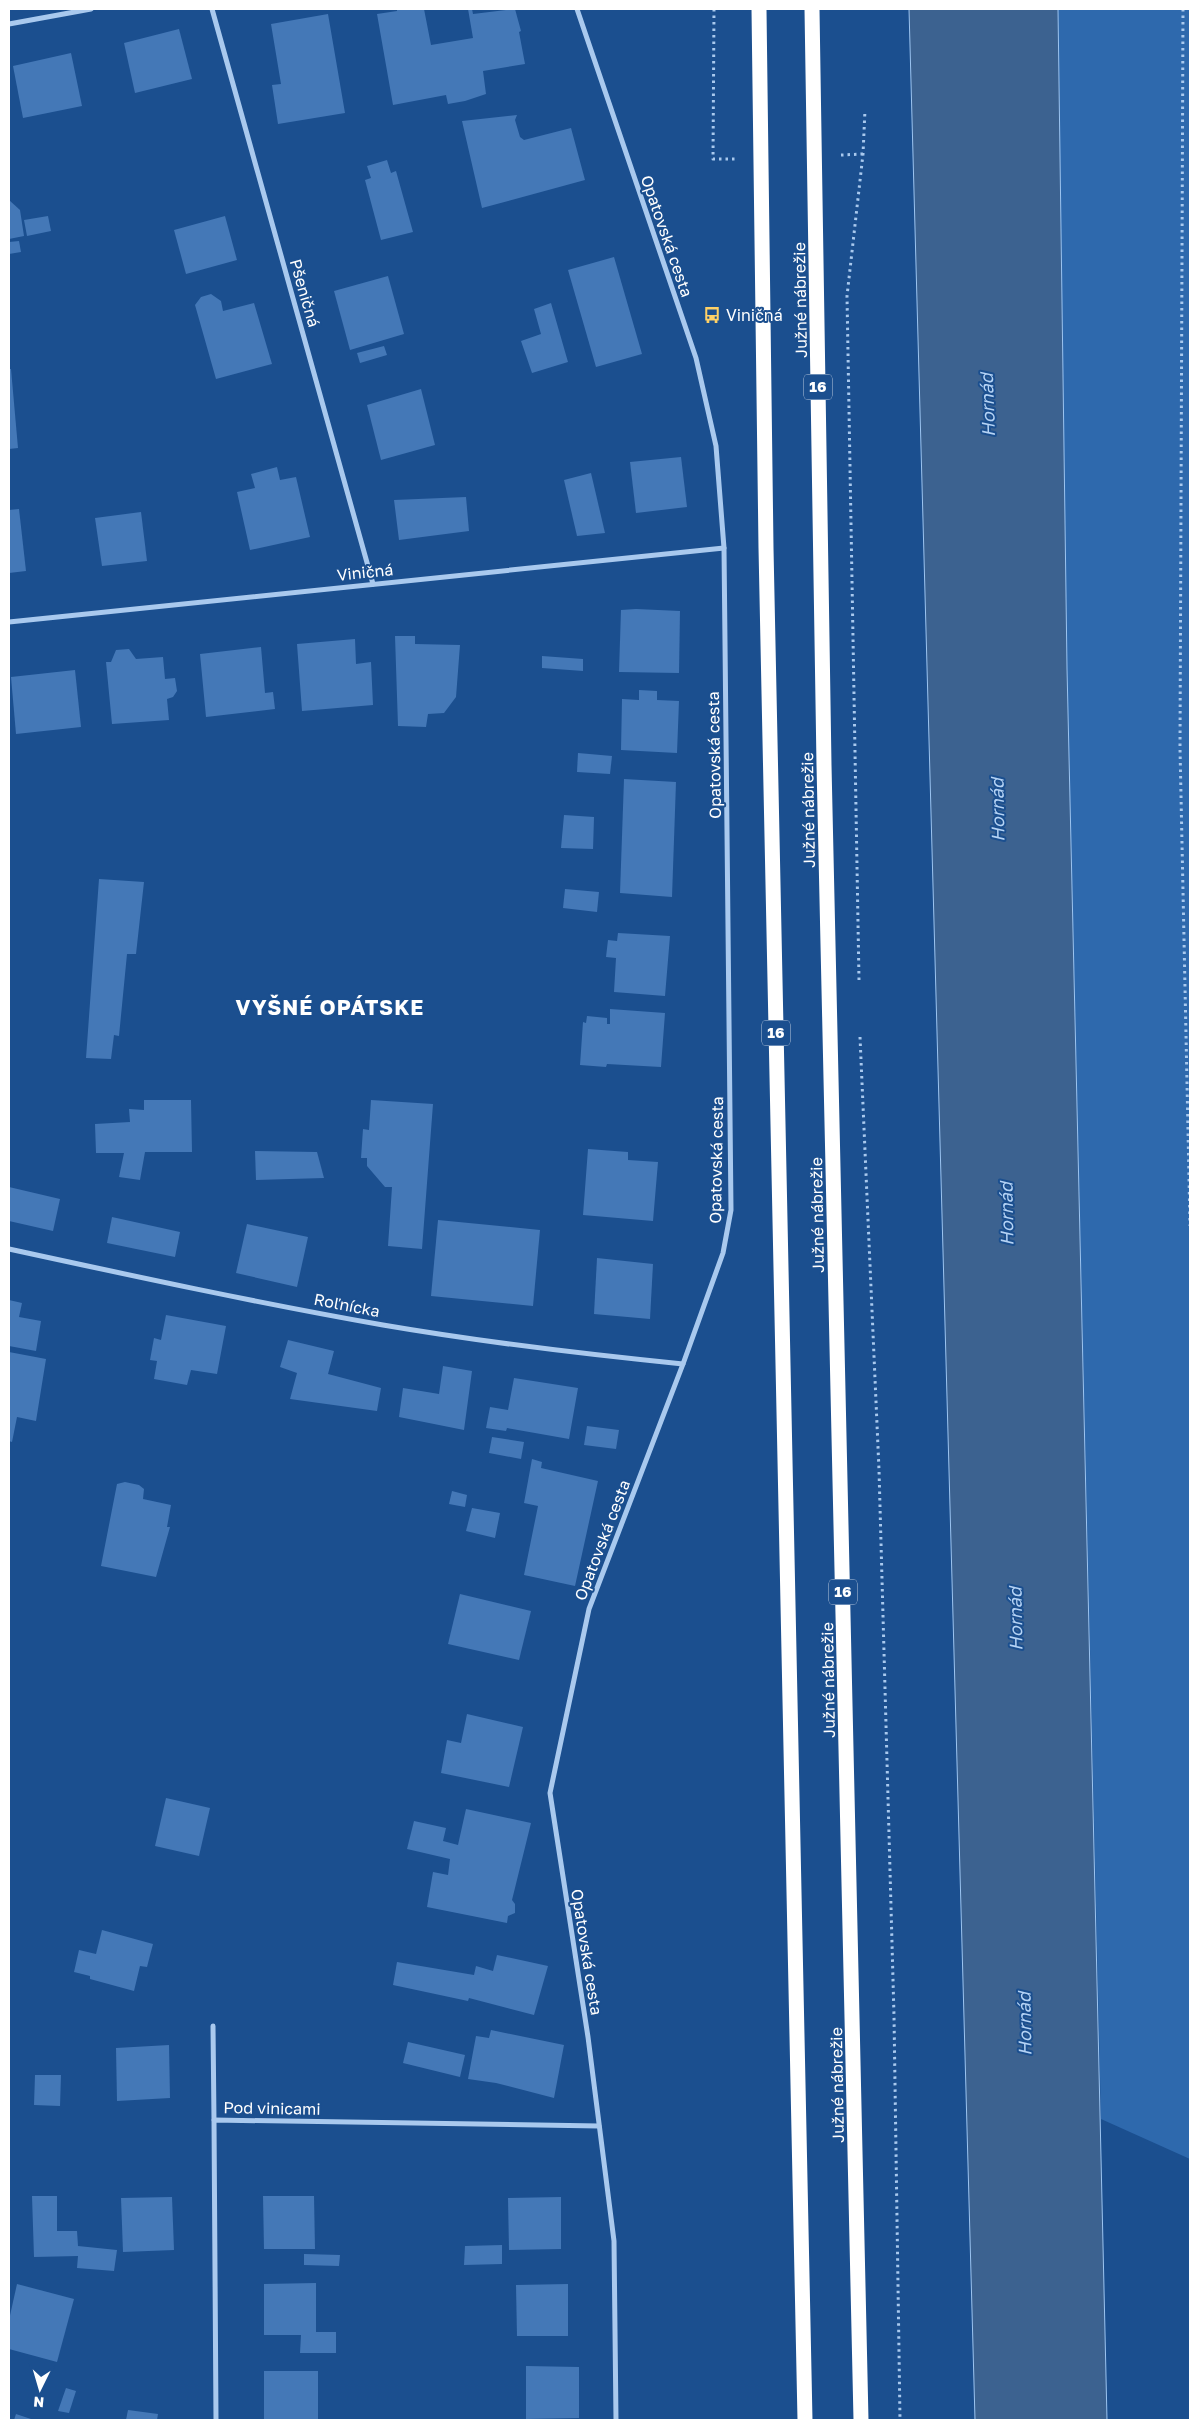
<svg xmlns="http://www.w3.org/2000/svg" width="1199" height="2429" viewBox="0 0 1199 2429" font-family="'Golos Text',sans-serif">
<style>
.green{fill:#2e69ad}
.water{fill:#3c6290;stroke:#9cc4f0}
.building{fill:#4478b7}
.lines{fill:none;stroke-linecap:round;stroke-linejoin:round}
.path{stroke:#a9c9ee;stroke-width:3;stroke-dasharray:2.5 4;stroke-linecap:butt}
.street{stroke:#a9c9ee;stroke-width:5}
.highway{stroke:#fff;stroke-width:15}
.labels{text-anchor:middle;stroke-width:4;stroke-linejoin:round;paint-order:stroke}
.shield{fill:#1b4f8f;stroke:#bbcadd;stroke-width:1}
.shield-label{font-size:15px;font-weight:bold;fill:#fff}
.street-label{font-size:16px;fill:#fff;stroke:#1b4f8f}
.poi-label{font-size:16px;fill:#fff;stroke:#1b4f8f;text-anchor:start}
.water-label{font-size:18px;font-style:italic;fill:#b5d3f5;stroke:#1b4f8f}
.district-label{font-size:21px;font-weight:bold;letter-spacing:1px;fill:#fff;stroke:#1b4f8f}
</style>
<rect width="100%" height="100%" fill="#1b4f8f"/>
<!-- green -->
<polygon class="green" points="1058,9 1190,9 1190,2159 1101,2119 1067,668"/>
<!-- water -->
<polygon class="water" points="909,9 1058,9 1067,668 1107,2420 975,2420"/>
<!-- building -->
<g class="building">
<polygon points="397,9 424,9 431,45 473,38 468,9 472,9 473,14 515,9 521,31 519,32 525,64 483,71 486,94 465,101 448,104 446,95 393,105 377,14 397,11"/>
<polygon points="328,14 345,113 278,124 272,85 281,84 271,24"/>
<polygon points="179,29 192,79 135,93 124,43"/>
<polygon points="71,53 82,106 23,118 13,66"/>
<polygon points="517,115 515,120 520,137 524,140 571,128 585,180 482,208 462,121"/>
<polygon points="387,160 391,173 396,171 413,232 381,240 365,180 371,178 367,166"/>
<polygon points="9,200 20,210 24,236 9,239"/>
<polygon points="48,216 51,231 27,236 24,220"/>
<polygon points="225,216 237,260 186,274 174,230"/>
<polygon points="19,241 21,252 9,254 9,242"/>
<polygon points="614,257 642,354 596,367 568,270"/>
<polygon points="388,276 404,334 350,350 334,291"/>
<polygon points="211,294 221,301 223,311 254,303 272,364 216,379 195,305 201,297"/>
<polygon points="551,303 568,362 532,373 521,341 541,334 534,309"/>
<polygon points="384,346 387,355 360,363 357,353"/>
<polygon points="9,369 11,369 18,448 9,449"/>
<polygon points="421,389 435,445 381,460 367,405"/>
<polygon points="681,457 687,507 636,513 630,462"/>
<polygon points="277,467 280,480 296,477 310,537 250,550 237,492 255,488 251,474"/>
<polygon points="591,473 605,533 577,536 564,480"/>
<polygon points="466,497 469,531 399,540 394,500"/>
<polygon points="19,509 26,571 9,573 9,510"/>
<polygon points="141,512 147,561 102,566 95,518"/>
<polygon points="636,609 680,611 679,673 619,672 621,610"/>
<polygon points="395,636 415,636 415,644 460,645 456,697 444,713 428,714 426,727 398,726"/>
<polygon points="355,639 356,664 371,662 373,705 302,711 297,644"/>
<polygon points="261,647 265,693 273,692 275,709 206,717 200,654"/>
<polygon points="129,649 136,659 163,657 165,679 175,678 177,691 173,697 167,699 169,720 112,724 106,662 111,662 116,650"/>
<polygon points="542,656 583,659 583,671 542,668"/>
<polygon points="75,670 81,727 16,734 11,677"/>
<polygon points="639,690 657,691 657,700 679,701 677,753 621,750 622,699 639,700"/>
<polygon points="578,753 612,756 610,774 577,772"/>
<polygon points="624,779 676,782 672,897 620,893"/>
<polygon points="564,815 594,817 593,849 561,848"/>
<polygon points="99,879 144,882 136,954 127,954 119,1036 114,1035 111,1059 86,1058"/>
<polygon points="565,889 599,892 597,912 563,908"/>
<polygon points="618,933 670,936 665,996 614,992 616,958 606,957 608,940 617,941"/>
<polygon points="610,1009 665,1013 661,1067 607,1064 606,1067 580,1065 583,1022 586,1023 587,1016 607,1018 607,1024 610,1024"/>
<polygon points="144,1100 191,1100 192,1152 145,1152 140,1180 119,1177 124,1153 96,1153 95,1124 130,1122 129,1109 144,1110"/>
<polygon points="371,1100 433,1104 422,1249 388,1246 392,1187 385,1187 367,1166 367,1158 361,1158 363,1129 369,1130"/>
<polygon points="588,1149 628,1152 628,1160 658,1162 653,1221 583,1215"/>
<polygon points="255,1151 317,1152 324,1178 256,1180"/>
<polygon points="9,1187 60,1199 53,1231 9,1221"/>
<polygon points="112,1217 180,1232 175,1257 107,1243"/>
<polygon points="438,1220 540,1230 533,1306 431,1296"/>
<polygon points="247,1224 308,1237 297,1287 236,1273"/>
<polygon points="597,1258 653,1264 650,1319 594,1314"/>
<polygon points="9,1300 22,1303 19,1317 41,1321 36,1351 9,1346"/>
<polygon points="166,1315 226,1326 217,1374 191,1370 187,1385 154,1379 157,1361 150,1360 154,1338 161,1340"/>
<polygon points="288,1340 334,1351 328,1374 381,1388 377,1411 290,1399 297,1373 280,1367"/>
<polygon points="9,1352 46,1359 36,1421 17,1417 12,1442 9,1441"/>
<polygon points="443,1366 472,1371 464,1430 399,1417 403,1388 439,1394"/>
<polygon points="514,1378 578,1388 569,1439 507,1428 506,1431 486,1428 490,1407 508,1410"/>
<polygon points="587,1426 619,1430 616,1449 584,1445"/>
<polygon points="492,1437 524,1442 521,1459 489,1453"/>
<polygon points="532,1459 542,1462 541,1468 598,1481 575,1586 524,1575 538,1506 524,1503"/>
<polygon points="125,1482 139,1485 144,1489 143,1499 171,1505 167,1527 170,1527 156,1577 101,1566 117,1484"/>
<polygon points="452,1491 467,1495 465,1507 449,1504"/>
<polygon points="472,1508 500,1513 495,1538 466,1531"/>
<polygon points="460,1594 531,1611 519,1660 448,1644"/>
<polygon points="467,1714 523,1727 509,1787 441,1773 447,1740 461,1743"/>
<polygon points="166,1798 210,1808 199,1856 155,1846"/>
<polygon points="466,1809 531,1823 512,1900 515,1904 515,1913 508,1916 507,1923 427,1907 433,1872 448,1875 450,1859 407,1849 414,1821 446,1828 443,1841 458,1845"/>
<polygon points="102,1930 153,1944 147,1967 140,1966 134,1991 90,1979 90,1976 74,1972 79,1950 96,1954"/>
<polygon points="497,1955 548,1966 534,2015 469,1998 468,2001 393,1985 397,1962 474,1975 476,1966 493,1971"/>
<polygon points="491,2030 564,2045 554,2098 496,2083 468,2079 476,2036 489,2038"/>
<polygon points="408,2042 465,2055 460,2077 403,2063"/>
<polygon points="169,2045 170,2098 117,2101 116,2048"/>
<polygon points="35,2075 61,2075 60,2106 34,2105"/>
<polygon points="32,2196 57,2196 57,2231 77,2231 78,2246 117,2250 114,2271 77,2268 78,2256 34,2257"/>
<polygon points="263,2196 314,2196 315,2249 264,2249"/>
<polygon points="172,2197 174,2250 123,2252 121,2198"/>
<polygon points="561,2197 561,2249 509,2250 508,2198"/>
<polygon points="502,2245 502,2264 464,2265 465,2246"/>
<polygon points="304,2254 340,2255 339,2266 304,2265"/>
<polygon points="316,2283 316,2332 336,2332 336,2353 300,2353 301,2335 264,2335 264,2284"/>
<polygon points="17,2284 74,2299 57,2362 9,2349 9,2320"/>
<polygon points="568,2284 568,2336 517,2336 516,2285"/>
<polygon points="526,2366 579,2367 579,2418 526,2419"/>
<rect x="264" y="2371" width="54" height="49"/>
<polygon points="66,2388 76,2391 69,2413 58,2411"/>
<polygon points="128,2410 158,2414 157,2420 126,2420"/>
<polygon points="16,2414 34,2420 14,2420"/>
</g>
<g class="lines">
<!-- path -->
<g class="path">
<polyline points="714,9 713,159 735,159"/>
<polyline points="1183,9 1180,748 1190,1226"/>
<polyline points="841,155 863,154"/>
<polyline points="859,980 847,296 863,154 865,110"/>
<polyline points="860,1037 879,1470 894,2016 900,2420"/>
</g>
<!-- street -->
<g class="street">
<polyline points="212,9 373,584"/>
<polyline points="577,9 696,358 716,446 724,548 731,1210 723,1253 683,1364 589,1609 550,1793 588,2037 614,2241 616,2420"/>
<polyline points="9,24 91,9"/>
<polyline points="9,622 724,548"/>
<path d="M9,1249C133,1276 258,1303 383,1325C482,1342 583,1354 683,1364"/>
<polyline points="213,2026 214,2120"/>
<polyline points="216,2420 214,2120 599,2126"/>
</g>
<!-- highway -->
<g class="highway">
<polyline points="759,9 766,548 805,2420"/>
<polyline points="812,9 824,765 861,2420"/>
</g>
</g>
<!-- icons -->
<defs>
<g id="bus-bare" transform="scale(1.35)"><path d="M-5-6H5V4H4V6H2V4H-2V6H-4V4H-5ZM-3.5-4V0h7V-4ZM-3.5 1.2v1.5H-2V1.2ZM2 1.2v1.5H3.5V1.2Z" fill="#ffd166" stroke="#1b4f8f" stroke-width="2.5" paint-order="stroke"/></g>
</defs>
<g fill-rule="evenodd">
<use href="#bus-bare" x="712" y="315"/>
</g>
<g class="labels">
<!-- shield labels -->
<g class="shield">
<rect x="804" y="374.5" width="28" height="25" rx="4"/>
<rect x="762" y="1020.5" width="28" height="25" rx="4"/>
<rect x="829" y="1579.5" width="28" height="25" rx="4"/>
</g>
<g class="shield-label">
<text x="818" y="392">16</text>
<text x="776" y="1038">16</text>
<text x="843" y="1597">16</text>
</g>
<!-- street labels -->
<g class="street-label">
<text transform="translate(667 236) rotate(71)" y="6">Opatovská cesta</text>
<text transform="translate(305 293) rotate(74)" y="6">Pšeničná</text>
<text transform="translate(800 300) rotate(-91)" y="6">Južné nábrežie</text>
<text transform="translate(365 572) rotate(-6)" y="6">Viničná</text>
<text transform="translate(714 755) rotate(-91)" y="6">Opatovská cesta</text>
<text transform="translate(808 810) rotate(-91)" y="6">Južné nábrežie</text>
<text transform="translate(716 1160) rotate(-89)" y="6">Opatovská cesta</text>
<text transform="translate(817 1215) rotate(-91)" y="6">Južné nábrežie</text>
<text transform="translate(347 1305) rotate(11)" y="6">Roľnícka</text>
<text transform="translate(602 1540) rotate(-69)" y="6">Opatovská cesta</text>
<text transform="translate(828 1680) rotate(-91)" y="6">Južné nábrežie</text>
<text transform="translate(587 1952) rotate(81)" y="6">Opatovská cesta</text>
<text transform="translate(837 2085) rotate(-91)" y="6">Južné nábrežie</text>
<text transform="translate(272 2108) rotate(1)" y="6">Pod vinicami</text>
</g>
<!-- poi labels -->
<g class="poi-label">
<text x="726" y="321">Viničná</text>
</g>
<!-- water labels -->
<g class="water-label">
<text transform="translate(988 405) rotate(-92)" y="6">Hornád</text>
<text transform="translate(998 810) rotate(-91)" y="6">Hornád</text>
<text transform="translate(1007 1214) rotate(-91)" y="6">Hornád</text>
<text transform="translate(1016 1619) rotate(-91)" y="6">Hornád</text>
<text transform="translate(1025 2024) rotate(-91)" y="6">Hornád</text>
</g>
<!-- district labels -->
<g class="district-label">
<text x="330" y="1015">VYŠNÉ OPÁTSKE</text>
</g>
</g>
<!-- border -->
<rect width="1199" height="2429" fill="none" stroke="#ffffff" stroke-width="20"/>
<!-- north arrow -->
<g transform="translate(40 2389) rotate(185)" stroke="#1b4f8f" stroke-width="4" paint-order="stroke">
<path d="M0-4L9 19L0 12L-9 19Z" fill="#ffffff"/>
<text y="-8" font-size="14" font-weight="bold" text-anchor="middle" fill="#ffffff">N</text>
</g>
</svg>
